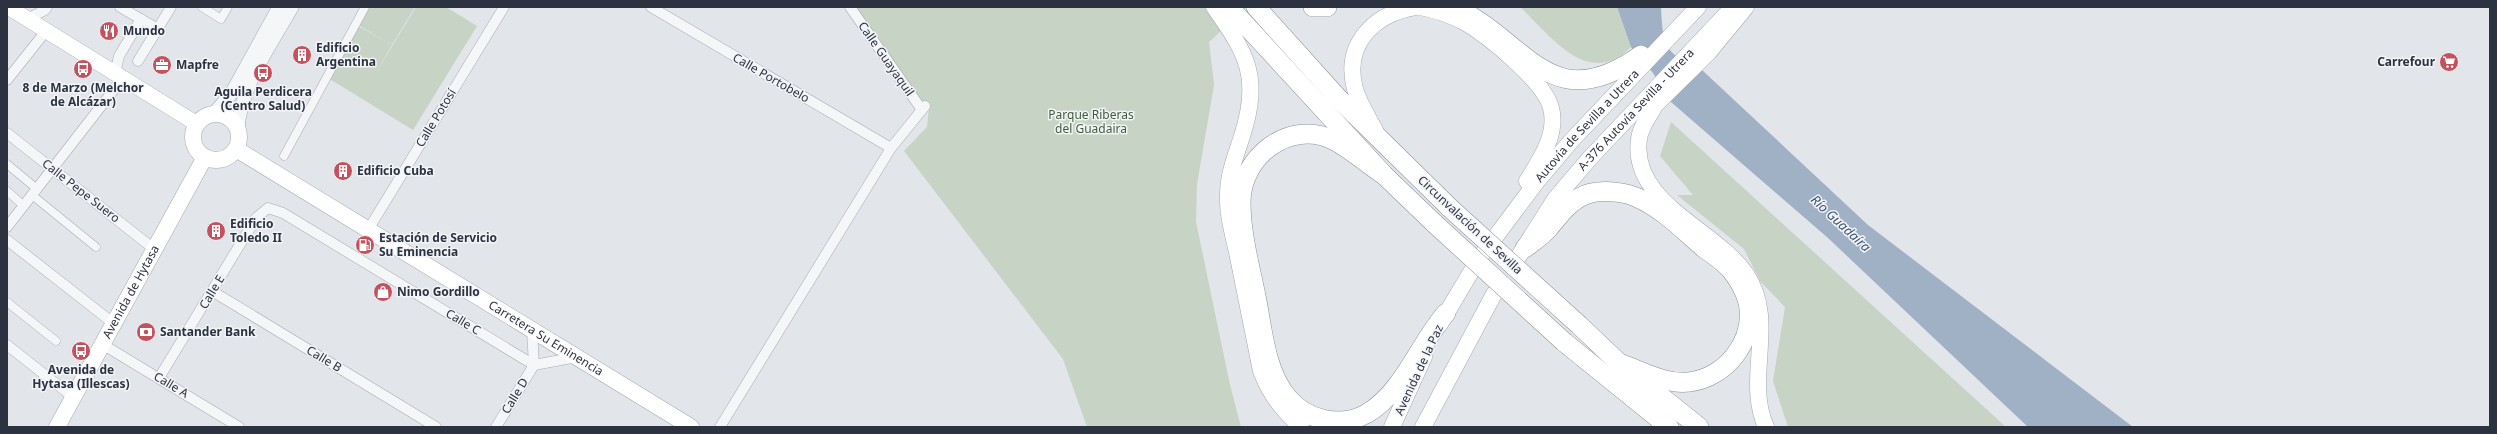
<svg xmlns="http://www.w3.org/2000/svg" width="2497" height="434" viewBox="0 0 2497 434" font-family="'Noto Sans',sans-serif">
<style>
.green{fill:#c7d3c4}
.water{fill:#a0b1c6}
.lines{fill:none;stroke-linecap:round;stroke-linejoin:round}
.pedestrian-casing{stroke:#a8acb3;stroke-width:9}
.minor-casing{stroke:#a8acb3;stroke-width:11}
.tertiary-casing{stroke:#a8acb3;stroke-width:14}
.secondary-casing{stroke:#a8acb3;stroke-width:16}
.primary-casing{stroke:#a3a9b4;stroke-width:17}
.motorway-casing{stroke:#8b929f;stroke-width:20}
.pedestrian{stroke:#f5f6f8;stroke-width:8}
.minor{stroke:#f5f6f8;stroke-width:10}
.tertiary{stroke:#f5f6f8;stroke-width:13}
.secondary{stroke:#fff;stroke-width:15}
.primary{stroke:#fff;stroke-width:16}
.motorway{stroke:#fff;stroke-width:19}
.motorway-bridge-casing{stroke:#8b929f;stroke-width:20;stroke-linecap:butt}
.motorway-bridge{stroke:#fff;stroke-width:19}
.labels{text-anchor:middle;stroke-width:3;stroke-linejoin:round;paint-order:stroke}
.poi-label{font-size:12px;font-weight:bold;fill:#2c3240;stroke:#f2f4f7;text-anchor:start}
.street-label{font-size:12px;fill:#2c3240;stroke:#f2f4f7}
.park-label{font-size:12px;fill:#3f5b3a;stroke:#f2f4f7}
.water-label{font-size:13px;font-style:italic;fill:#394f71;stroke:#f2f4f7}
</style>
<rect width="100%" height="100%" fill="#e2e5e9"/>
<!-- green -->
<g class="green">
<polygon points="368,7 415,7 392,45 358,25"/>
<polygon points="416,7 446,7 477,26 413,130 328,78 358,26 392,45 373,78"/>
<polygon points="856,7 1247,7 1209,42 1214,85 1197,184 1196,222 1230,385 1241,427 1087,427 1063,359 904,151 927,127 929,107 925,106"/>
<path d="M1520,7H1617L1631,47C1588,90 1551,36 1520,7Z"/>
<polygon points="1671,122 2006,427 1788,427 1773,381 1785,307 1760,281 1744,249 1677,195 1693,195 1660,156"/>
</g>
<!-- water -->
<path class="water" d="M1617,7H1661C1663,50 1665,52 1703,71L1868,225L2133,427H2028L1828,238L1671,102L1653,73L1631,47Z"/>
<g class="lines">
<!-- pedestrian casing -->
<g class="pedestrian-casing">
<g id="pedestrian">
<polyline points="202,7 221,19 228,7"/>
<polyline points="284,156 365,7"/>
<polyline points="7,164 37,189"/>
<polyline points="7,191 24,206"/>
<polyline points="32,195 96,247"/>
<polyline points="7,302 56,341"/>
</g>
</g>
<!-- minor casing -->
<g class="minor-casing">
<g id="minor">
<polyline points="120,7 158,29"/>
<polyline points="651,7 891,148"/>
<polyline points="850,7 922,110"/>
<polyline points="27,19 45,10 47,7"/>
<polyline points="138,61 171,7"/>
<polyline points="115,73 119,56 141,19"/>
<polyline points="7,80 46,31"/>
<polyline points="7,133 154,249"/>
<polyline points="7,227 123,78"/>
<polyline points="368,230 504,7"/>
<polyline points="7,240 113,323"/>
<polyline points="212,291 436,427"/>
<polyline points="102,344 239,427"/>
<polyline points="7,345 73,397"/>
<polyline points="534,365 577,357"/>
<polyline points="159,378 256,218 268,208 283,213 534,365"/>
<polyline points="496,427 534,365 532,330"/>
<polyline points="720,427 891,148 925,106"/>
</g>
</g>
<!-- tertiary casing -->
<g class="tertiary-casing">
<g id="tertiary">
<polyline points="214,113 231,94 279,7"/>
<path d="M238,127C242,84 271,45 292,7"/>
</g>
</g>
<!-- secondary casing -->
<g class="secondary-casing">
<polyline id="secondary" points="8,7 197,124"/>
</g>
<!-- primary casing -->
<g class="primary-casing">
<g id="primary">
<path d="M1214,7C1247,54 1261,77 1242,136C1236,155 1228,174 1228,195C1227,215 1234,237 1238,257C1246,295 1253,333 1261,371C1271,396 1281,408 1301,427"/>
<path d="M1420,7C1437,10 1451,15 1466,23C1489,37 1545,82 1551,108C1558,134 1540,160 1527,181"/>
<path d="M1653,109C1648,118 1640,128 1639,139C1630,203 1715,229 1746,274C1778,321 1744,378 1766,427"/>
<circle cx="216" cy="137" r="23"/>
<polyline points="1645,115 1709,52 1746,7"/>
<path d="M1375,130C1368,117 1359,103 1355,89C1343,44 1374,14 1415,7"/>
<path id="s1" d="M236,149L691,427"/>
<path id="s2" d="M1484,252L1538,180L1572,140L1698,7"/>
<path id="s3" d="M1519,256L1555,199L1590,158L1733,7"/>
<polyline points="1440,324 1471,272"/>
<path id="s4" d="M57,427L205,157"/>
<polyline points="1392,427 1424,357"/>
<polyline points="1423,427 1494,294"/>
</g>
</g>
<!-- motorway casing -->
<g class="motorway-casing">
<g id="motorway">
<polyline points="1229,7 1384,175 1435,224"/>
<polyline points="1256,7 1339,99 1450,208"/>
<polyline points="1313,7 1327,7"/>
<path d="M1454,7C1527,41 1550,120 1641,55"/>
<path d="M1384,175C1367,164 1351,149 1333,140C1289,119 1241,157 1241,202C1241,234 1250,266 1256,296C1263,330 1265,371 1288,398C1306,420 1340,428 1366,414C1403,393 1419,344 1446,313"/>
<path d="M1525,248C1533,242 1541,237 1548,229C1560,215 1571,198 1591,193C1605,190 1626,192 1638,198C1663,209 1684,231 1705,249C1714,255 1724,262 1731,270C1738,279 1745,291 1748,302C1756,340 1726,378 1689,382C1666,385 1640,370 1619,363"/>
<polyline points="1579,325 1619,363 1699,427"/>
<polyline points="1564,342 1669,427"/>
</g>
</g>
<!-- pedestrian -->
<use href="#pedestrian" class="pedestrian"/>
<!-- minor -->
<use href="#minor" class="minor"/>
<!-- tertiary -->
<use href="#tertiary" class="tertiary"/>
<!-- secondary -->
<use href="#secondary" class="secondary"/>
<!-- primary -->
<use href="#primary" class="primary"/>
<!-- motorway -->
<use href="#motorway" class="motorway"/>
<!-- motorway-bridge casing -->
<g class="motorway-bridge-casing">
<g id="motorway-bridge">
<polyline points="1450,208 1579,325"/>
<polyline points="1435,224 1564,342"/>
</g>
</g>
<!-- motorway-bridge -->
<use href="#motorway-bridge" class="motorway-bridge"/>
</g>
<!-- icons -->
<defs>
<g id="restaurant-disc" transform="scale(1)"><circle r="9.5" fill="#c3525e" stroke="#f2f4f7"/><path d="M-5-6h1v4h1v-4h1v4h1v-4h1v5L-1.5 .5V6h-2V.5L-5-1ZM5-6V6H3V1.5H1.5Q1.5-4 5-6Z" fill="#fff"/></g>
<g id="building-disc" transform="scale(1)"><circle r="9.5" fill="#c3525e" stroke="#f2f4f7"/><path d="M-4-6H4V6H1V3H-1V6H-4ZM-2.5-4.3h1.7v1.8h-1.7ZM.8-4.3h1.7v1.8H.8ZM-2.5-1h1.7V.8h-1.7ZM.8-1h1.7V.8H.8Z" fill="#fff"/></g>
<g id="supermarket-disc" transform="scale(1)"><circle r="9.5" fill="#c3525e" stroke="#f2f4f7"/><path d="M-6-5.5h2.5l.6 2H6L4.5 2H-2.5L-4.4-4H-6ZM-1.5 3.2a1.3 1.3 0 1 0 .1 0ZM3 3.2a1.3 1.3 0 1 0 .1 0Z" fill="#fff"/></g>
<g id="office-disc" transform="scale(1)"><circle r="9.5" fill="#c3525e" stroke="#f2f4f7"/><path d="M-6-3h4V-5.5h4V-3h4V5H-6ZM-1-4.5V-3h2v-1.5ZM-6 0V1H6V0Z" fill="#fff"/></g>
<g id="bus-disc" transform="scale(1)"><circle r="9.5" fill="#c3525e" stroke="#f2f4f7"/><path d="M-5-6H5V4H4V6H2V4H-2V6H-4V4H-5ZM-3.5-4V0h7V-4ZM-3.5 1.2v1.5H-2V1.2ZM2 1.2v1.5H3.5V1.2Z" fill="#fff"/></g>
<g id="fuel-disc" transform="scale(1)"><circle r="9.5" fill="#c3525e" stroke="#f2f4f7"/><path d="M-5.5-6h7V0h2V4h1.3V-2.5L3-4.5l.8-.8L6-3V5H2.5V1h-1V6h-7ZM-4.2-4.7v3.2H.2V-4.7Z" fill="#fff"/></g>
<g id="shop-disc" transform="scale(1)"><circle r="9.5" fill="#c3525e" stroke="#f2f4f7"/><path d="M-5-2.5h2.3a2.7 3.5 0 0 1 5.4 0H5L5.5 6h-11ZM-1.5-2.5h3a1.5 2.3 0 0 0-3 0Z" fill="#fff"/></g>
<g id="bank-disc" transform="scale(1)"><circle r="9.5" fill="#c3525e" stroke="#f2f4f7"/><path d="M-6-4H6V4H-6ZM0-2.3a2.3 2.3 0 1 0 0 4.6a2.3 2.3 0 1 0 0-4.6Z" fill="#fff"/></g>
</defs>
<g fill-rule="evenodd">
<use href="#restaurant-disc" x="109" y="31"/>
<use href="#building-disc" x="302" y="55"/>
<use href="#supermarket-disc" x="2449" y="62"/>
<use href="#office-disc" x="162" y="65"/>
<use href="#bus-disc" x="83" y="69"/>
<use href="#bus-disc" x="263" y="73"/>
<use href="#building-disc" x="343" y="171"/>
<use href="#building-disc" x="216" y="231"/>
<use href="#fuel-disc" x="365" y="245"/>
<use href="#shop-disc" x="383" y="292"/>
<use href="#bank-disc" x="146" y="332"/>
<use href="#bus-disc" x="81" y="351"/>
</g>
<g class="labels">
<!-- poi labels -->
<g class="poi-label">
<text x="123" y="35">Mundo</text>
<text x="316" y="52">Edificio<tspan x="316" dy="14">Argentina</tspan></text>
<text x="2435" y="66" text-anchor="end">Carrefour</text>
<text x="176" y="69">Mapfre</text>
<text x="83" y="92" text-anchor="middle">8 de Marzo (Melchor<tspan x="83" dy="14">de Alcázar)</tspan></text>
<text x="263" y="96" text-anchor="middle">Aguila Perdicera<tspan x="263" dy="14">(Centro Salud)</tspan></text>
<text x="357" y="175">Edificio Cuba</text>
<text x="230" y="228">Edificio<tspan x="230" dy="14">Toledo II</tspan></text>
<text x="379" y="242">Estación de Servicio<tspan x="379" dy="14">Su Eminencia</tspan></text>
<text x="397" y="296">Nimo Gordillo</text>
<text x="160" y="336">Santander Bank</text>
<text x="81" y="374" text-anchor="middle">Avenida de<tspan x="81" dy="14">Hytasa (Illescas)</tspan></text>
</g>
<!-- street labels -->
<g class="street-label">
<text transform="translate(886 59) rotate(55)" y="4">Calle Guayaquil</text>
<text transform="translate(771 78) rotate(30)" y="4">Calle Portobelo</text>
<text dy="4" stroke="none"><textPath href="#s3" startOffset="188">A-376 Autovía Sevilla - Utrera</textPath></text>
<text transform="translate(436 118) rotate(-59)" y="4">Calle Potosí</text>
<text dy="4" stroke="none"><textPath href="#s2" startOffset="163">Autovía de Sevilla a Utrera</textPath></text>
<text transform="translate(81 191) rotate(38)" y="4">Calle Pepe Suero</text>
<text transform="translate(1470 225) rotate(43)" y="4">Circunvalación de Sevilla</text>
<text dy="4" stroke="none"><textPath href="#s4" startOffset="154">Avenida de Hytasa</textPath></text>
<text transform="translate(212 292) rotate(-59)" y="4">Calle E</text>
<text transform="translate(463 322) rotate(31)" y="4">Calle C</text>
<text dy="4" stroke="none"><textPath href="#s1" startOffset="363">Carretera Su Eminencia</textPath></text>
<text transform="translate(324 359) rotate(31)" y="4">Calle B</text>
<text transform="translate(1419 370) rotate(-65)" y="4">Avenida de la Paz</text>
<text transform="translate(171 385) rotate(31)" y="4">Calle A</text>
<text transform="translate(515 396) rotate(-59)" y="4">Calle D</text>
</g>
<!-- park labels -->
<g class="park-label">
<text x="1091" y="119">Parque Riberas<tspan x="1091" dy="14">del Guadaira</tspan></text>
</g>
<!-- water labels -->
<g class="water-label">
<text transform="translate(1841 223) rotate(43)" y="5">Río Guadaíra</text>
</g>
</g>
<!-- border -->
<rect width="2497" height="434" fill="none" stroke="#2c3240" stroke-width="16"/>
</svg>
